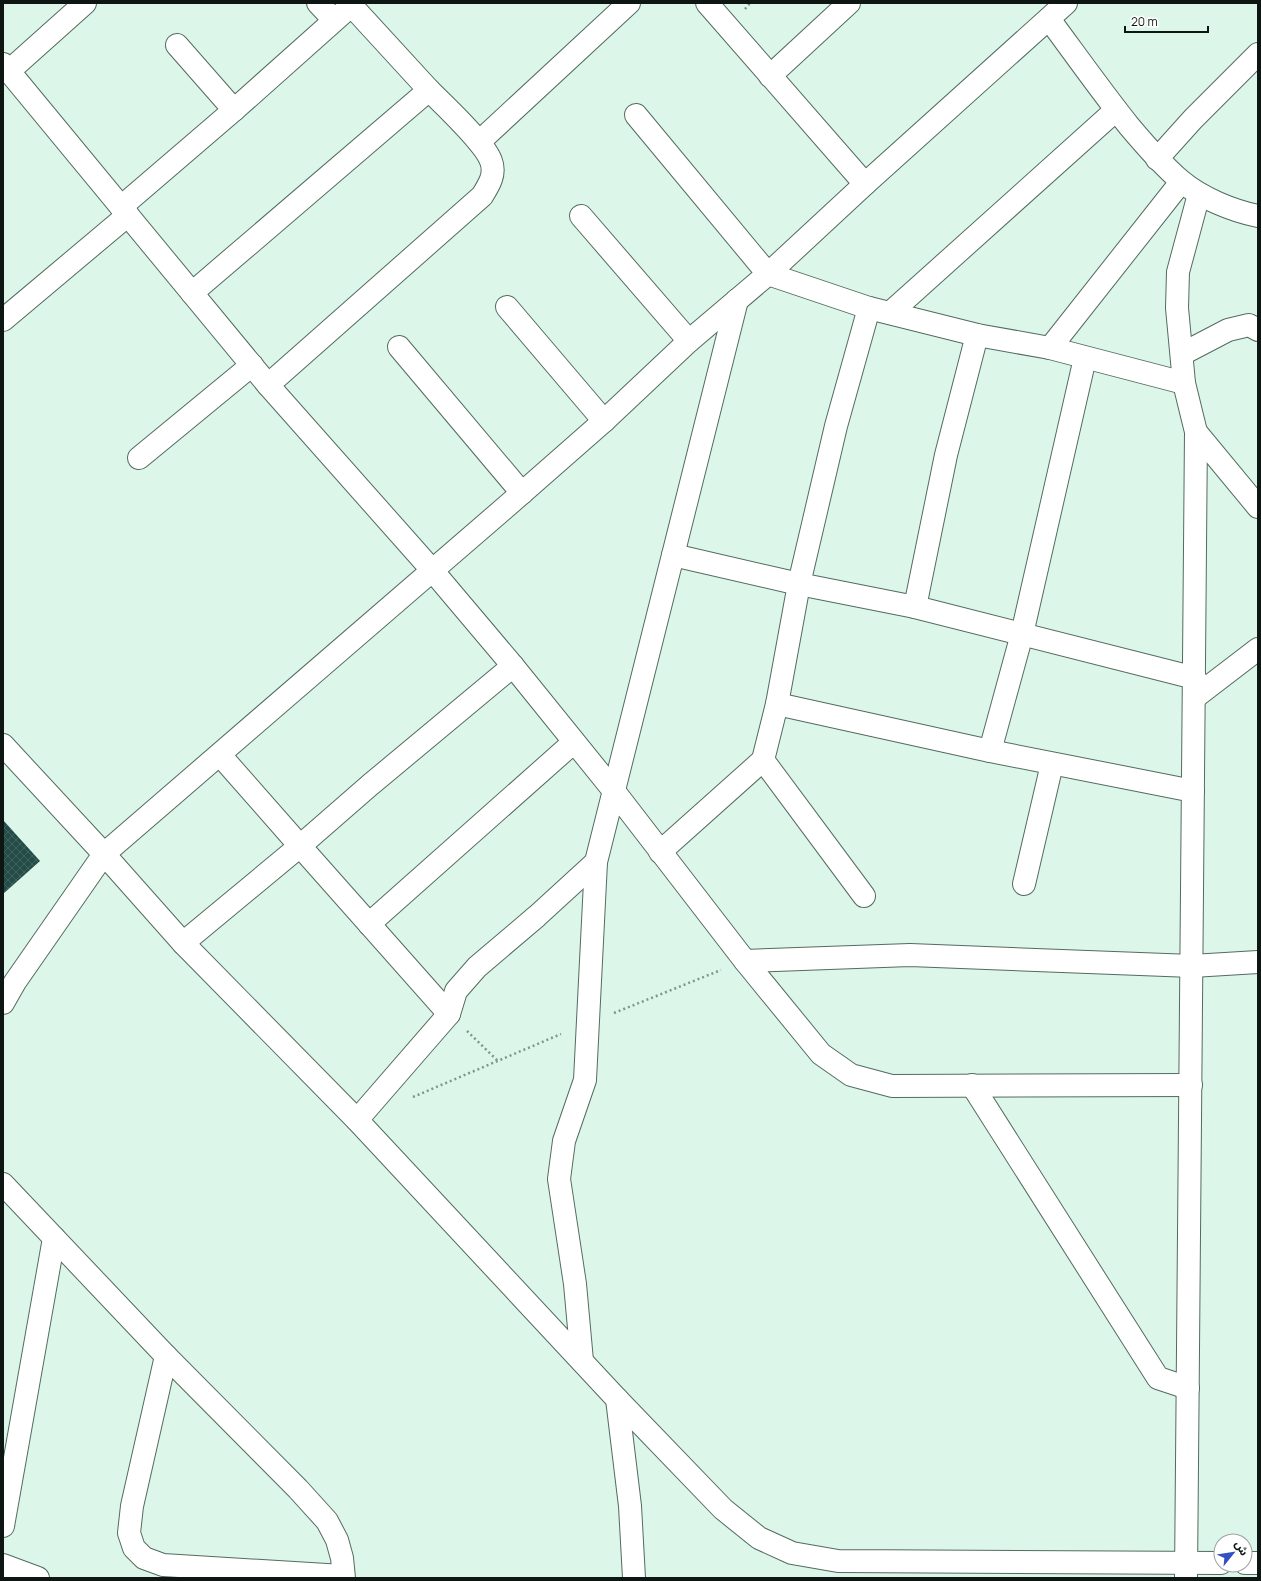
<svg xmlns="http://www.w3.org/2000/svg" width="1261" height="1581" viewBox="0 0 1261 1581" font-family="Manrope,'Noto Sans Arabic',sans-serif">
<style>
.building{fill:url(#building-cross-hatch)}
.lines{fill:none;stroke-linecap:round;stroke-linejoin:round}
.street-casing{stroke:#546b60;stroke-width:24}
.secondary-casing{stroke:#546b60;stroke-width:24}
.path{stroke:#82958c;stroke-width:2.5;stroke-dasharray:2 3;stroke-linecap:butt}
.street{stroke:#fff;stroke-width:22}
.secondary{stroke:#fff;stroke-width:22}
</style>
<defs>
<pattern id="building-cross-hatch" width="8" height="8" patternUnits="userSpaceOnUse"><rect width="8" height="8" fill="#244c47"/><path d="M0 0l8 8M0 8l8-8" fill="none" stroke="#41625e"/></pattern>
</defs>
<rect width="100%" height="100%" fill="#dcf6e9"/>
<!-- building -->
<polygon class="building" points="3,820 40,861 3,894"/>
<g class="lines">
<!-- street casing -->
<g class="street-casing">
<g id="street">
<polyline points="318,3 334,20"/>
<polyline points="707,3 865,184"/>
<polyline points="177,45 234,110"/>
<polyline points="9,71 85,3"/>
<polyline points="770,76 849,3"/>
<polyline points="636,115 768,274 869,308 977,335 1050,348 1184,383"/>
<polyline points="479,142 629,3"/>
<polyline points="1157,159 1193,119 1258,54"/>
<polyline points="121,207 234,110 354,3"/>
<polyline points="581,216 689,341"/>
<polyline points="192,293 429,90 351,5"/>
<polyline points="507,307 604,421"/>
<polyline points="869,308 836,426 799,584 915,607"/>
<polyline points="890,313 1116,110"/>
<polyline points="3,320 128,215"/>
<polyline points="977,335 946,455 915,607 1195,678"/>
<polyline points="399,347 522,493"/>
<polyline points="1050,348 1181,182"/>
<polyline points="1182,354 1228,330 1249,325 1258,330"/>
<polyline points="1085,358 1022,634 990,751 1193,791"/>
<path d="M268,385L482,196C489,185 496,174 491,161C485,143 444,105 429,90"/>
<polyline points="1196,432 1258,507"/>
<polyline points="139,458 252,365"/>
<polyline points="1194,698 1258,649"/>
<polyline points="777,704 990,751"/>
<polyline points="763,760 864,896"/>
<polyline points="660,852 763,760 777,704 799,584 673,555"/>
<polyline points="1024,884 1052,764"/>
<polyline points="369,924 574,742"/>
<polyline points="183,943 300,846 220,755"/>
<polyline points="745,961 821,1054 851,1075 892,1086 1191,1085"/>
<polyline points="449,1014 300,846 370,785 513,666"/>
<polyline points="972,1085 1158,1378 1188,1388"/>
<polyline points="357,1120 449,1014 456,991 477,967 537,916 596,862"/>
<polyline points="3,1184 166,1356 298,1489 327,1521 337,1540 342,1558 344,1578"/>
<polyline points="166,1356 132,1506 129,1533 134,1548 144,1558 163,1565 343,1576"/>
<polyline points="582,1361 575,1284 559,1179 564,1141 585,1080 596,862 737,300"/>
<polyline points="617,1399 630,1506 634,1578"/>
<polyline points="3,1526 54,1238"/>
<polyline points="3,1565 38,1578"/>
</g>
</g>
<!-- secondary casing -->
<g class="secondary-casing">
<g id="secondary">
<path d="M1049,19C1075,54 1101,91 1129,126C1145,145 1162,165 1181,181C1201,198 1233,211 1258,216"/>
<polyline points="3,64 268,385 432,570 513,666 614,791 745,961 910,955 1192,966 1258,962"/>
<polyline points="3,745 104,854 183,943 357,1120 617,1399 723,1509 759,1538 792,1553 838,1561 1221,1563"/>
<polyline points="3,1003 15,982 104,854 522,493 604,421 689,341 768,274 865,184 1066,3"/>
<polyline points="1245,1563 1258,1563"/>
<polyline points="1186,1578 1196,432 1184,383 1177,308 1178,272 1199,194"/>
</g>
</g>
<!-- path -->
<g class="path">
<polyline points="745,9 750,3"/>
<polyline points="614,1013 721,970"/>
<polyline points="467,1031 498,1061"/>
<polyline points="413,1097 561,1034"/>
</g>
<!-- street -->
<use href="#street" class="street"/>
<!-- secondary -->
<use href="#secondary" class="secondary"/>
</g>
<!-- border -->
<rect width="1261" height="1581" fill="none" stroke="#0d1612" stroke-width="8"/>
<!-- north arrow -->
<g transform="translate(1233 1553) rotate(60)"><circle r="19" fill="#ffffff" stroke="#9ea2a0"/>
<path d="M0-3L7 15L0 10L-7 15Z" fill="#3650c2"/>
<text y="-6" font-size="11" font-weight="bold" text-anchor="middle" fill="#0d1612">ش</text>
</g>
<!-- scale -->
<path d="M1125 26v6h83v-6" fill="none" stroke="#0d1612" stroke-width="2"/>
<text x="1131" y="26" font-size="12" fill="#0d1612" stroke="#ffffff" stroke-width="3" paint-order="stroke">20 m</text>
</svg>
